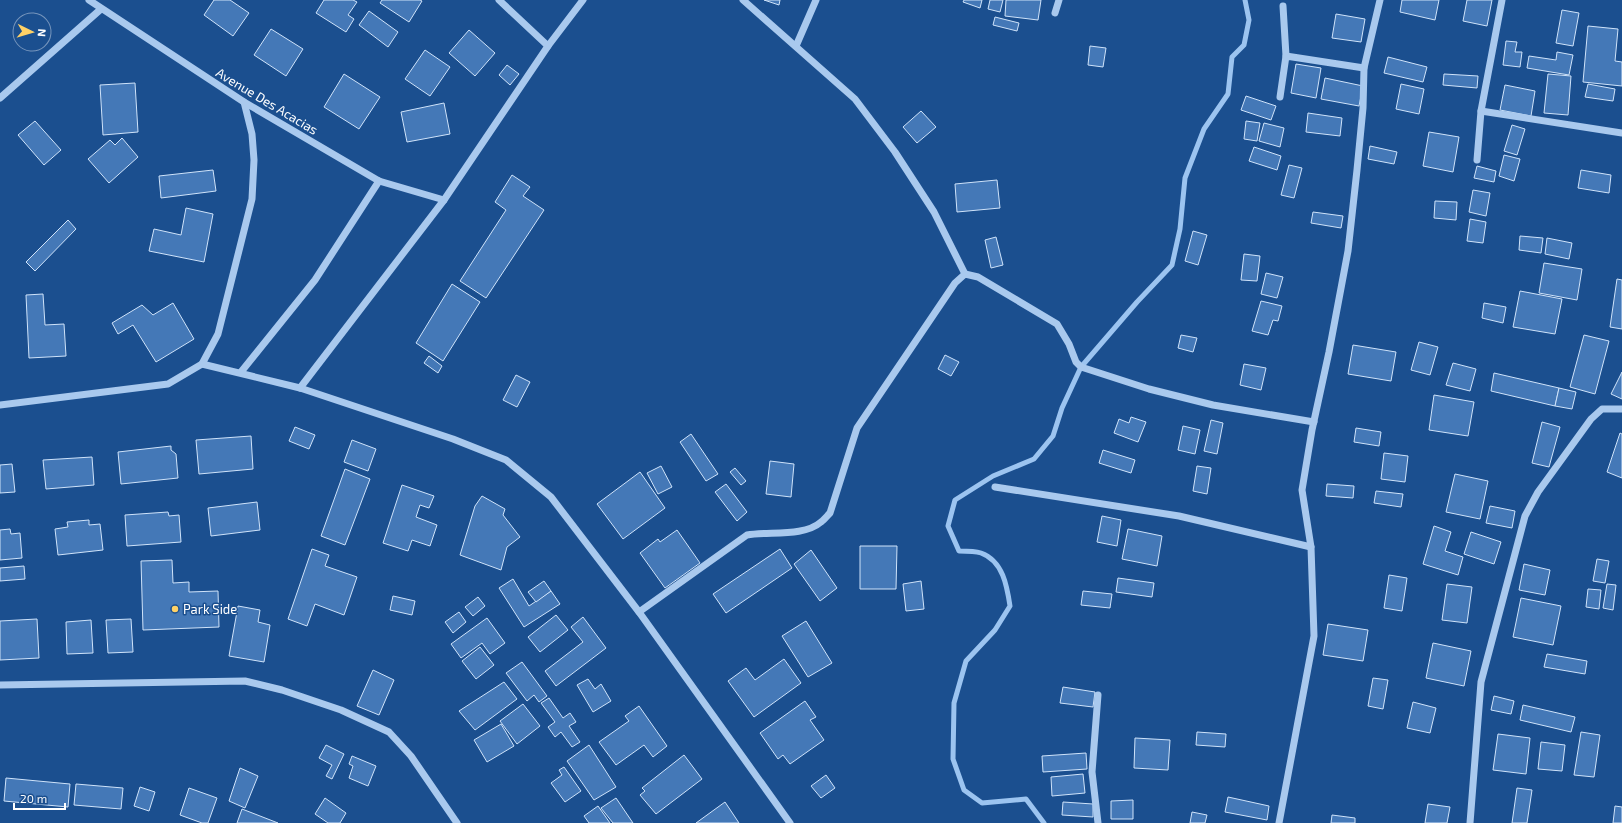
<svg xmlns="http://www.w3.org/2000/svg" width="1622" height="823" viewBox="0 0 1622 823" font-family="'Exo 2',sans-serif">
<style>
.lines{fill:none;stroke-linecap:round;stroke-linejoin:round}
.stream{stroke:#9cc4f0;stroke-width:5}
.building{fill:#4478b7;stroke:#cfe3fa}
.minor{stroke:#a9c9ee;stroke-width:7}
.poi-dot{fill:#ffd166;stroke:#1b4f8f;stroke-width:1.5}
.labels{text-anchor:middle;stroke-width:3;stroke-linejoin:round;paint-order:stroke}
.street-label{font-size:13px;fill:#fff;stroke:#1b4f8f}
.poi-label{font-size:13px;fill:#fff;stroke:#1b4f8f;text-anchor:start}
</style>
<rect width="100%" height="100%" fill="#1b4f8f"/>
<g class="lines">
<!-- stream -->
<path class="stream" d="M1044,823L1026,799L982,803L964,790L953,759L954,703L966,661L995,630L1010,606C1007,586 1003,561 981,553C975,551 966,551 959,551L948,526L955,500L993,476L1034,459L1053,436L1062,408L1081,367L1137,302L1172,265L1180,229L1185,178L1204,129L1228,94L1232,57L1244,45L1249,20L1245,0"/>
</g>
<!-- building -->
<g class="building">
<polygon points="214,0 230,0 249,13 233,36 204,15"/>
<polygon points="324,0 353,0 357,2 348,15 354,19 346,32 316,13"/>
<polygon points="382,0 420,0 422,1 409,22 380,3"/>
<polygon points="764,0 780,0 779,5"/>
<polygon points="964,0 982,0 980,8 963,2"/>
<polygon points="990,0 1003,0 1000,12 988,9"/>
<polygon points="1006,0 1041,0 1038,20 1005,16"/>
<polygon points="1402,0 1439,0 1435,20 1400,12"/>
<polygon points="1467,0 1492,0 1487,26 1463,21"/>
<polygon points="1562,10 1579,13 1573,46 1556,43"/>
<polygon points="369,11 398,32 388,47 359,25"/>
<polygon points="1336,14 1365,19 1361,42 1332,38"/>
<polygon points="995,17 1019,23 1017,31 993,25"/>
<polygon points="1588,26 1618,29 1615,61 1622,62 1622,86 1583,82"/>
<polygon points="271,29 303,49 286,76 254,55"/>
<polygon points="469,30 495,53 475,76 449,53"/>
<polygon points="1506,41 1517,42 1515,52 1522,52 1520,67 1503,65"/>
<polygon points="1090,46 1106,48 1103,67 1088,65"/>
<polygon points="425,50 450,67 430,96 405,79"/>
<polygon points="1557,52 1573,55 1569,75 1527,68 1529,56 1556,60"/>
<polygon points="1388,57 1427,67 1423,82 1384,73"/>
<polygon points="1296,64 1321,68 1316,98 1291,93"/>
<polygon points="507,65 519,74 510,85 499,75"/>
<polygon points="344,74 380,97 359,129 324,107"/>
<polygon points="1444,74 1478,76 1477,88 1443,85"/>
<polygon points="1548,74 1571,76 1568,115 1544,113"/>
<polygon points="1325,78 1363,86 1359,106 1321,99"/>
<polygon points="135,83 138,132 103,135 100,85"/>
<polygon points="1401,84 1424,89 1419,114 1396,109"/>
<polygon points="1588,84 1615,89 1613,101 1585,97"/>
<polygon points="1505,85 1535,91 1531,116 1500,110"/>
<polygon points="1246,96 1276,106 1271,120 1241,110"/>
<polygon points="444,103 450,134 407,142 401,112"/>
<polygon points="921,111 936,127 917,143 903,127"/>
<polygon points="1308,113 1342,118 1340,136 1306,132"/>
<polygon points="35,121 61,150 44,165 18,135"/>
<polygon points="1246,121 1260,123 1257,141 1244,139"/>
<polygon points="1264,123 1284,128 1280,147 1259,141"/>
<polygon points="1512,125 1525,129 1517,155 1504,151"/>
<polygon points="1429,132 1459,137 1453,172 1423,166"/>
<polygon points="122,138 138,157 109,183 88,159 110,140 115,145"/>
<polygon points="1370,146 1397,152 1394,164 1368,159"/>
<polygon points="1254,147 1281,156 1277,170 1249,161"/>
<polygon points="1504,155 1520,159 1514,181 1499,176"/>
<polygon points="1289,165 1302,168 1294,198 1281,195"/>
<polygon points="1477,166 1496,171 1494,182 1474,178"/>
<polygon points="213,170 216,191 161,198 159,176"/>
<polygon points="1581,170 1611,175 1609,193 1578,188"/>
<polygon points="512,175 530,187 523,196 544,210 486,298 460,281 506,210 495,202"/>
<polygon points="997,180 1000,208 957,212 955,184"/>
<polygon points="1473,190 1490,193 1486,216 1469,212"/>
<polygon points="1435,201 1457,202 1456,220 1434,218"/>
<polygon points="186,208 213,214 204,262 149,251 154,229 181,235"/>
<polygon points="1313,212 1343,216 1341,228 1311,223"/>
<polygon points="1470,219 1486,222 1483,243 1467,241"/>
<polygon points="68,220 76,229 35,271 26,262"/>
<polygon points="1193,231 1207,235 1198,265 1185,261"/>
<polygon points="1520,236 1543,238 1541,253 1519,250"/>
<polygon points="996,237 1003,265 991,268 985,240"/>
<polygon points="1547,238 1572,243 1569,259 1545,254"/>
<polygon points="1244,254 1260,256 1257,281 1241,280"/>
<polygon points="1544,263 1582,269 1577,300 1539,293"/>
<polygon points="1266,273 1283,277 1277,298 1261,294"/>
<polygon points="1617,279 1622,280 1622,329 1610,327"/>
<polygon points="452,284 480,302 443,361 416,343"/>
<polygon points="1520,291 1562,299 1555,334 1513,327"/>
<polygon points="43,294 45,325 64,324 66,356 29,358 26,295"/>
<polygon points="1261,301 1282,306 1278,321 1273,320 1268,335 1252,331"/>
<polygon points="173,303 194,339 156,362 133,325 118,334 112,323 142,305 153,315"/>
<polygon points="1484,303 1506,307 1503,323 1482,318"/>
<polygon points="1181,335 1197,338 1193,352 1178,348"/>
<polygon points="1584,335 1609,341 1595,394 1570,387"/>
<polygon points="1419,342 1438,347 1430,375 1411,370"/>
<polygon points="1353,345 1396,352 1391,381 1348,374"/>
<polygon points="945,355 959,362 951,376 938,369"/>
<polygon points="429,356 442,366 438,373 424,363"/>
<polygon points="1453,363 1476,369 1470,391 1446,385"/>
<polygon points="1244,364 1266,368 1261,390 1240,385"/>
<polygon points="1622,372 1622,399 1611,394"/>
<polygon points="1494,373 1559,388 1555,406 1491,391"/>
<polygon points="516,375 530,382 517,407 503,400"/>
<polygon points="1559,388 1576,392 1572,409 1555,406"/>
<polygon points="1434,395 1474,402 1468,436 1429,430"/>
<polygon points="1131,417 1146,422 1138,442 1114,433 1119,419 1129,423"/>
<polygon points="1211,420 1223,423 1217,454 1204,451"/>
<polygon points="1542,422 1560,427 1549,467 1532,463"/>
<polygon points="1183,426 1200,430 1195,454 1178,450"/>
<polygon points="295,427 315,435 309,449 289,441"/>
<polygon points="1356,428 1381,432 1379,446 1354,442"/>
<polygon points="1620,433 1622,434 1622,478 1607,472"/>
<polygon points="691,434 718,474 706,481 680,442"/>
<polygon points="251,436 253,469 199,474 196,440"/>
<polygon points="352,440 376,449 368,471 344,462"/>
<polygon points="171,446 171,450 176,454 178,478 121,484 118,452"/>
<polygon points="1103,450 1135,460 1131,473 1099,463"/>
<polygon points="1384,453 1408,456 1405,482 1381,479"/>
<polygon points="92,457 94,485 46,489 43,460"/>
<polygon points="770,461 794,464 791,497 766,494"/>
<polygon points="12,464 15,492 0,493 0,465"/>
<polygon points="661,466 672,487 658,494 647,473"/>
<polygon points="1197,466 1211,468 1207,494 1193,491"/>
<polygon points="735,468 746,481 741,485 730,472"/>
<polygon points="345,469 370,479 345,545 321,536"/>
<polygon points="640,472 665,508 623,539 597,504"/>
<polygon points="1455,474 1488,481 1480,519 1446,512"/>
<polygon points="726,484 747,512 737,521 715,492"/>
<polygon points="1327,484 1354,486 1353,498 1326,496"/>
<polygon points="402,485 434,496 429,508 420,505 416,517 437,525 430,546 412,540 408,551 383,543"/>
<polygon points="1376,491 1403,494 1401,507 1374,503"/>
<polygon points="482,496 505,509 503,515 520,537 507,547 501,570 460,555 475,506"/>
<polygon points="257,502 260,530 211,536 208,508"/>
<polygon points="1490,506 1515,511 1512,528 1486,523"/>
<polygon points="168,512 169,516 179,515 181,542 127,546 125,515"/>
<polygon points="1102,516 1121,520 1117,546 1097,542"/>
<polygon points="89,520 89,525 100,524 103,550 58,555 55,529 68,527 67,522"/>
<polygon points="1434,526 1451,532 1445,551 1463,557 1458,575 1423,564"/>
<polygon points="10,529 11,534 20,533 22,558 0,560 0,530"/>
<polygon points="1128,529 1162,536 1157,566 1122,559"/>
<polygon points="677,530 700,563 665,588 640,553 658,539 660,542"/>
<polygon points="1471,532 1501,542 1494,564 1464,554"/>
<polygon points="860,546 897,546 896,589 860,589"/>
<polygon points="312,549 329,555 325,566 357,577 344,615 315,604 307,626 288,619"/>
<polygon points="780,549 792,568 726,613 713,594"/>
<polygon points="811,550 837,588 820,601 794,564"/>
<polygon points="1597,559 1609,561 1605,583 1593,581"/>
<polygon points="172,560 173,583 189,582 189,592 218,591 219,627 143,630 141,561"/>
<polygon points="1524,564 1550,570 1545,595 1519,590"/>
<polygon points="24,566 25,579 0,581 0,568"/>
<polygon points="1389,575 1407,578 1402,611 1384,608"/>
<polygon points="1118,578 1154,583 1152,597 1116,592"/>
<polygon points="513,579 529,606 551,591 560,604 524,627 499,588"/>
<polygon points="544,581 551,591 536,602 528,592"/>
<polygon points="921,581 924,609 906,611 903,584"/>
<polygon points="1447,584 1472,587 1467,623 1442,620"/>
<polygon points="1607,584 1616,585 1613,610 1603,608"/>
<polygon points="1588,589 1601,590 1599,609 1586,607"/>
<polygon points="1083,591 1112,594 1110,608 1081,605"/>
<polygon points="393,596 415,601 412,615 390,610"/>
<polygon points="478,597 485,606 473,616 465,607"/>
<polygon points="1521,598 1561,606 1553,645 1513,637"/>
<polygon points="238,606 260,610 258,622 270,625 264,662 229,656"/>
<polygon points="459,612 466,622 453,633 445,622"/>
<polygon points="556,615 568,630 540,652 528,637"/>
<polygon points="583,617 606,648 556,686 545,671 583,642 571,627"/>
<polygon points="487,618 505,643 490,654 482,643 461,658 451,644"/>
<polygon points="37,619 39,658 0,660 0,621"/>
<polygon points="131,619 133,652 108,653 106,620"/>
<polygon points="91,620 93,653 67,654 66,622"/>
<polygon points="806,621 832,663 808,677 782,636"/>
<polygon points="1328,624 1368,630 1363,661 1323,655"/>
<polygon points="1433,643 1471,651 1464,686 1426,678"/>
<polygon points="480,647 494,665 476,679 462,661"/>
<polygon points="1547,654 1587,661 1585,674 1544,667"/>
<polygon points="784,659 801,683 754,717 728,681 746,668 755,680"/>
<polygon points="522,662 547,696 539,702 534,695 527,701 506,673"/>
<polygon points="373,670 394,680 379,715 357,706"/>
<polygon points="1373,678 1388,680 1383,709 1368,706"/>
<polygon points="588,679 595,689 601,684 611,701 593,712 577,685"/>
<polygon points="504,682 517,699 475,730 459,711"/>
<polygon points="1063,687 1095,692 1093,707 1060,703"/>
<polygon points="1494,696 1514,701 1511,714 1491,710"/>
<polygon points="549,698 563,718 570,713 576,722 569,726 580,742 572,747 561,732 555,737 548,727 555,722 541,703"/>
<polygon points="805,701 816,717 810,720 824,740 790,764 783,755 778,759 760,733"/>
<polygon points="1413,702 1436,708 1430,733 1407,728"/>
<polygon points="523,704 540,726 517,744 500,721"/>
<polygon points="1523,705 1575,717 1571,732 1520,720"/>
<polygon points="639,706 667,746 653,757 644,745 616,765 599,742 629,721 625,716"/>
<polygon points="501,724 514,746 487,762 474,740"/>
<polygon points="1197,732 1226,734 1225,747 1196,745"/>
<polygon points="1581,732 1600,735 1594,777 1574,775"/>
<polygon points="1498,734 1530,738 1526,774 1493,770"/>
<polygon points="1135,738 1170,740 1168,770 1134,768"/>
<polygon points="1541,742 1565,745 1562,771 1538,769"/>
<polygon points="326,745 344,754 332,779 326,776 332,765 319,758"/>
<polygon points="589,745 616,787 594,800 567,761"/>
<polygon points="1086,753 1087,769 1043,772 1042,756"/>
<polygon points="684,755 702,779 656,814 640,795 645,791 642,788"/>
<polygon points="352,756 376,766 368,786 349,778 353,766 349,764"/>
<polygon points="564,767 581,791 565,802 551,783 562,775 559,770"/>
<polygon points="240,768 258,776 245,808 229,801"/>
<polygon points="1083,774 1085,793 1052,796 1051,777"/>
<polygon points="826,775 835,788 821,798 811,786"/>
<polygon points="6,778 70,784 68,807 4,801"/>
<polygon points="76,784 123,788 121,809 74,805"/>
<polygon points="140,787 155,792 149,811 134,806"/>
<polygon points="189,788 217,798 208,823 202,823 180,815"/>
<polygon points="1517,788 1532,790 1527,823 1512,823"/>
<polygon points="1228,797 1269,806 1267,820 1225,812"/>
<polygon points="325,798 346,813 340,823 328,823 315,814"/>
<polygon points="616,798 633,823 613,823 601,808"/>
<polygon points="1133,800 1133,819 1111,819 1111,801"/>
<polygon points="725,802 739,823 696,823"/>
<polygon points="1063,802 1093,804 1093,817 1062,815"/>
<polygon points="1428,804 1450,807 1447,823 1425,823"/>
<polygon points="598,806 610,823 589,823 584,816"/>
<polygon points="1615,806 1622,807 1622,823 1613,823"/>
<polygon points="242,809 278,823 237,823"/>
<polygon points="1192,812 1207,815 1205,823 1190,823"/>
<polygon points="1332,815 1355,818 1355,823 1331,823"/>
</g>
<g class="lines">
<!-- minor -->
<g class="minor">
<polyline points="89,0 244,102 379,181 444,200"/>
<polyline points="743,0 855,99 895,152 934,212 965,274"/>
<polyline points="1283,6 1286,56"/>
<polyline points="1055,13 1059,0"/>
<polyline points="548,46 583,0"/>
<polyline points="796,46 816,0"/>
<polyline points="1280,97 1286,56 1364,68"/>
<polyline points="0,98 101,9"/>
<polyline points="1481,111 1622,133"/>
<polyline points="1477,160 1481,111 1502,0"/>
<polyline points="202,364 300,388 453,439 506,460 551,497 639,612 790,823"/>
<polyline points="241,372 315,280 379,181"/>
<polyline points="300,388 444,200 548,46 499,0"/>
<polyline points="0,405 168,384 202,364 218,334 252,199 254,160 252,134 244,102"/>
<polyline points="995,487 1179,516 1311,547"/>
<path d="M639,612L747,535C769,531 804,537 821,522C824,520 827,516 830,513L857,428L955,283L965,274L978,277L1057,324L1069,344L1076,362L1081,367L1149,389L1213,405L1314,422"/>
<polyline points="0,685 245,681 282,690 341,710 389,732 411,756 457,823"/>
<polyline points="1098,823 1092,772 1098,695"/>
<polyline points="1279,823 1314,636 1311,547 1302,490 1312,430 1329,352 1348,251 1357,170 1363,108 1364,68 1380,0"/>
<polyline points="1470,823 1481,682 1525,516 1538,492 1591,419 1602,409 1622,409"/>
</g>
</g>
<!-- markers -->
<circle class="poi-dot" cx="175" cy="609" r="4"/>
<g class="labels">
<!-- street labels -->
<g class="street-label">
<text transform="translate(267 101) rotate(31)" y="5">Avenue Des Acacias</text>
</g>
<!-- poi labels -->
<g class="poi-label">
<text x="183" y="614">Park Side</text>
</g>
</g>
<!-- north arrow -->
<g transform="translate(32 32) rotate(95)"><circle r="19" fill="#1b4f8f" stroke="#7695bc"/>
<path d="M0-3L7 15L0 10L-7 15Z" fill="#ffd166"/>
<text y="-6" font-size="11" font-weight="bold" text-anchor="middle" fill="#ffffff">N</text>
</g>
<!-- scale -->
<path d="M14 803v6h51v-6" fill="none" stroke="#ffffff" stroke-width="2"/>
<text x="20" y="803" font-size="12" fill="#ffffff" stroke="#1b4f8f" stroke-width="3" paint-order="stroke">20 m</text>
</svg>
